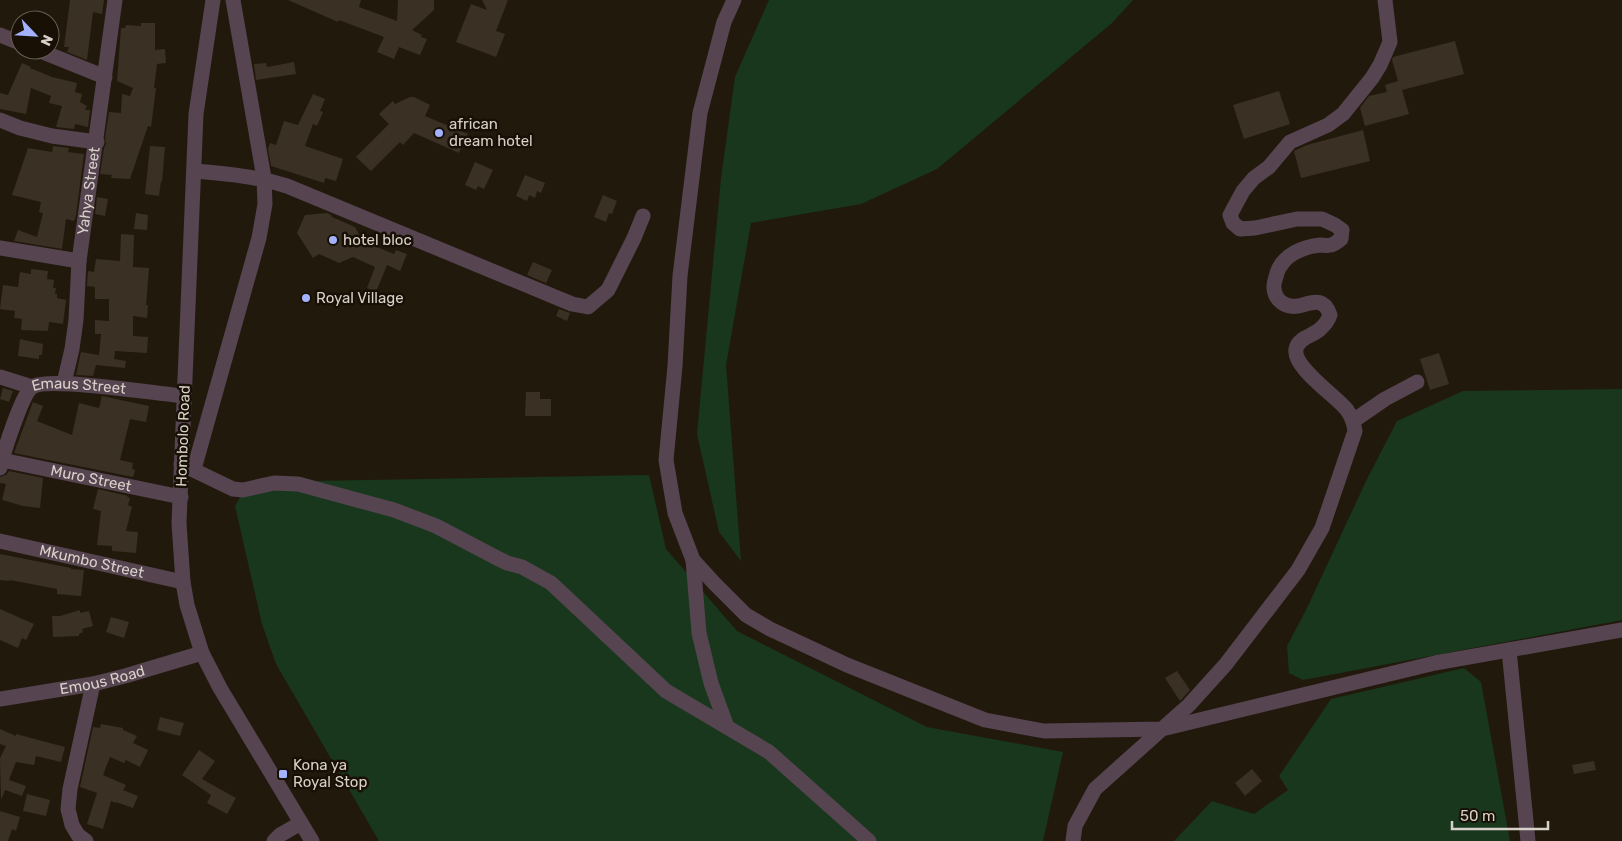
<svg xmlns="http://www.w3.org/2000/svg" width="1622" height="841" viewBox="0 0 1622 841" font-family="Rubik,sans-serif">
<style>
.green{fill:#18371c}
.building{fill:#3a3024}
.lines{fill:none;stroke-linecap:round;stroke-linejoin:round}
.minor{stroke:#564450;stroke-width:15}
.poi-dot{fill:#a3b2fd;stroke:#191005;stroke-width:2}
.labels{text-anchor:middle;stroke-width:5;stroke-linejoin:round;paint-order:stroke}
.poi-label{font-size:15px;fill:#d8d1c9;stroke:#191005;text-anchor:start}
.street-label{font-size:15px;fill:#d8d1c9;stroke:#191005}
</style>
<rect width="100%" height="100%" fill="#22190d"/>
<!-- green -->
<g class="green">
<polygon points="769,0 1133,0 1112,23 937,169 861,204 751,223 726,365 741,561 719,532 697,434 721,178 735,77"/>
<polygon points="1622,389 1622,620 1303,680 1289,673 1287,646 1307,608 1367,479 1397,421 1463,391"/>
<polygon points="649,475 666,549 737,631 927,727 1063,752 1043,841 379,841 276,664 262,624 235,506 249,482"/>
<polygon points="1464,668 1481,682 1510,841 1174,841 1212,801 1254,814 1288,790 1279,776 1331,699"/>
</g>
<!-- building -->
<g class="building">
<polygon points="70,0 104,0 102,14 93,12 87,60 67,52 69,47 64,47"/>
<polygon points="288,0 361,0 359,7 397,21 398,0 434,0 434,10 412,30 422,35 421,37 427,39 420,55 399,47 394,59 377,52 384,37 339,20 338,22"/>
<polygon points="482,0 508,0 496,31 505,34 496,57 456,42 471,4 487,10"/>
<polygon points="141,23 155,23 155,50 165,49 166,63 157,64 154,88 156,88 151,127 148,126 130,179 111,178 112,175 100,174 104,148 106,144 105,138 109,112 121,113 122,94 130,96 133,88 117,81 121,28 125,28 126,25 141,26"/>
<polygon points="1455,41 1464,74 1402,90 1409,114 1365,126 1360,108 1369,96 1387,92 1385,85 1398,81 1392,60 1393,57"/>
<polygon points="294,62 296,74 256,80 254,64 266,63 267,67"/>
<polygon points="22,63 31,67 30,68 52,77 77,83 75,92 82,94 80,102 87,106 85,110 90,110 88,127 75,124 74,129 56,127 62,106 49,103 51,96 31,88 26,114 0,109 0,93 8,95"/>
<polygon points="1279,91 1290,124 1244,139 1233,105"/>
<polygon points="313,94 325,99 320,111 323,112 317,126 313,124 305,146 343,159 336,181 325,178 324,183 271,166 268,149 270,143 276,145 284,121 298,125"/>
<polygon points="410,97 414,97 430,105 425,116 468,134 459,153 414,133 403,145 400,142 371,171 356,157 389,124 379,114 393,101 395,104"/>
<polygon points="1363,130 1370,161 1301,178 1294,151 1296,150 1307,145"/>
<polygon points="53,146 69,148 68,152 84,154 76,215 74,221 66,219 62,249 14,241 18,230 37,237 43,213 39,212 41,202 12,195 28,148 52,152"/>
<polygon points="150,146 165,147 162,182 161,181 159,196 145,194"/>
<polygon points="475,162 493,170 484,189 478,186 476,190 465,185"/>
<polygon points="525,175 545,183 541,193 537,191 535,198 529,195 527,201 516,196"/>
<polygon points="603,195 617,201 612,214 609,213 606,222 594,217"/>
<polygon points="97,197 108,199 105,216 95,214"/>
<polygon points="136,213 148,215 147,230 134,229"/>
<polygon points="327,213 331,215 332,217 355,227 361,238 368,241 367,243 394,254 396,250 407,254 400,271 387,265 376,292 367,288 375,267 353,257 339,263 319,254 313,258 297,233 305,215"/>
<polygon points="121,234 134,235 133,267 149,268 146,305 148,305 147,318 133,316 133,336 148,337 147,353 115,351 114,359 126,361 125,368 96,365 93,376 76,375 81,352 99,355 101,334 95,334 95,320 109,321 109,299 95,299 95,287 87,286 88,271 94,272 96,259 120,261"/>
<polygon points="533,262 552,270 546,283 527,275"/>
<polygon points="31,269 48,271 47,279 54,280 53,288 56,288 55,294 57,294 57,298 66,300 63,324 49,322 48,331 21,330 22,319 14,318 15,311 0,309 3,285 18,287 20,272 31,274"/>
<polygon points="559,309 570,313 567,321 556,316"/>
<polygon points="20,339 43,344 42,355 39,355 39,359 18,356"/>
<polygon points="1439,353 1449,384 1430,390 1420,359"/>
<polygon points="3,388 13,391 9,402 0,399"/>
<polygon points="526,392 540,392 540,399 551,399 551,416 525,416"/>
<polygon points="102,396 149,406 146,422 130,419 120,460 133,463 132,469 135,470 133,477 14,453 33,402 43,406 37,421 72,435 79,403 99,408"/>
<polygon points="9,471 43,478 40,508 23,506 2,500 6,484 0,483 0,477 6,475"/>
<polygon points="98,489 128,496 127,497 130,498 128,505 132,507 126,531 138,532 136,553 112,551 112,546 97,545 101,511 93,509"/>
<polygon points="0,554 71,568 71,569 84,570 81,596 57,594 57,589 10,580 9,581 0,580"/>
<polygon points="0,609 34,624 26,640 22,638 18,648 0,640"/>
<polygon points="80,610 80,613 89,611 93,626 82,629 83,632 79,634 79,636 53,637 52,616 60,616"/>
<polygon points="111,617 129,622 124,638 106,632"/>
<polygon points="1177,671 1190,690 1180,701 1165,678"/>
<polygon points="160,717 184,723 180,736 157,730"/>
<polygon points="101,724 123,728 123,730 137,736 133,743 148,750 140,767 126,760 124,763 110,757 103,775 126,785 123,790 138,796 133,808 116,802 116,803 111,801 103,829 87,824 97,793 80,787 93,727 100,728"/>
<polygon points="0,729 16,736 16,734 65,747 61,762 36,756 34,765 16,762 9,780 26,786 22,796 5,790 1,800 0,758 6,746 0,744"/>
<polygon points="199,750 215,761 202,779 236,798 227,814 207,803 211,795 182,775"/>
<polygon points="1594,761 1596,770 1574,774 1572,765"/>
<polygon points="1252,769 1262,781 1245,796 1235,783"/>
<polygon points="27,794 50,800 46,816 23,811"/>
<polygon points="0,811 20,817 16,831 12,829 8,841 0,841"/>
</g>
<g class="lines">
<!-- minor -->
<g class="minor">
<polyline points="213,0 196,114 179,523 183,582 187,605 202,653 220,688 312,841"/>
<path d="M734,0L724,22L700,113L680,276L675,366L666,460L675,513L693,560L714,583L746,615L770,629L847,665L985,720L1044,731L1162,729L1189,705L1226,664L1298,570L1322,528L1355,431C1354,423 1352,417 1347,410C1336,396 1292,367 1296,349C1298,338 1312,336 1319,330C1325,325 1328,321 1330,315C1324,296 1312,303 1298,306C1286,308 1275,301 1274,288C1273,284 1276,278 1277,273C1283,255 1302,247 1320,245C1323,245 1328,246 1331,245C1335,244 1338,241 1341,239L1342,230L1335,225L1322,219H1297L1255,228L1240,229L1233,223L1230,215L1243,191L1254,178L1269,167L1290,142L1328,125L1343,114L1372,78L1380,65L1390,42L1385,0"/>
<polyline points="0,35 20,43"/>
<polyline points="38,50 105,77"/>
<polyline points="0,120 20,128 52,136 97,142"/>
<path d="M194,171C227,174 255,176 287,186L572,304L588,307L608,290L634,238L643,216"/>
<polyline points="0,248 79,261"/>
<polyline points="0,377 32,387"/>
<path id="s1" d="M64,383L72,349L76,320L79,261L115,0"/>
<polyline points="1353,421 1385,399 1417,382"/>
<path id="s2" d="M2,460L181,497"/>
<polyline points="181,464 233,489 243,490 274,483 298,484 394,510 436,526 497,558 507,563 522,567 551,583 666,691 769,752 869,841"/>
<path id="s3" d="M0,468C3,454 22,394 32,387C48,376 159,394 184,396"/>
<polyline points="194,469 259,238 265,204 264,178 233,0"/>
<path id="s4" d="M0,541L183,582"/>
<polyline points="693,560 699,633 711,683 727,727"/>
<polyline points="1509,650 1528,841"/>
<path id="s5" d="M0,699L93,684L125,676L202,653"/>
<polyline points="86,841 78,835 72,825 68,809 70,789 93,684"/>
<polyline points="274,841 280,835 301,823"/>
<polyline points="1073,841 1075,826 1095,789 1162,729 1435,663 1622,630"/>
</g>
</g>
<!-- markers -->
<g class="poi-dot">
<circle cx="439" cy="133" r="5"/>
<circle cx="333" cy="240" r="5"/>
<circle cx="306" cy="298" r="5"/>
<rect x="278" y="769" width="10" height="10" rx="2.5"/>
</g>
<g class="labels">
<!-- poi labels -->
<g class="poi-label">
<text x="449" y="129">african<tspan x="449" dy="17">dream hotel</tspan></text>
<text x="343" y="245">hotel bloc</text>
<text x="316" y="303">Royal Village</text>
<text x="293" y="770">Kona ya<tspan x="293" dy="17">Royal Stop</tspan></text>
</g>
<!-- street labels -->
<g class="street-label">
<text dy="5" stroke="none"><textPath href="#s1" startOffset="194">Yahya Street</textPath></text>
<text dy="5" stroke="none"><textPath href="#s3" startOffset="135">Emaus Street</textPath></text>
<text transform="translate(183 436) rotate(-88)" y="5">Hombolo Road</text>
<text dy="5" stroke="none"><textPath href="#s2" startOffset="91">Muro Street</textPath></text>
<text dy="5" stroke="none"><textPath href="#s4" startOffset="94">Mkumbo Street</textPath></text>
<text dy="5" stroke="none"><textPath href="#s5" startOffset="104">Emous Road</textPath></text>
</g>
</g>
<!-- north arrow -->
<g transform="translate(35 35) rotate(115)"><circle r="24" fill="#191005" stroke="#655d53"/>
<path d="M0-4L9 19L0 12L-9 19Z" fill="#a3b2fd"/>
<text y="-8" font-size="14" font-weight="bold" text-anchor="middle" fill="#d8d1c9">N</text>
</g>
<!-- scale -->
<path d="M1452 821v8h96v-8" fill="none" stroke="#d8d1c9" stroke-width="2.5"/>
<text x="1460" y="821" font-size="15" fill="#d8d1c9" stroke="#191005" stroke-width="4" paint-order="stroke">50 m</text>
</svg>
